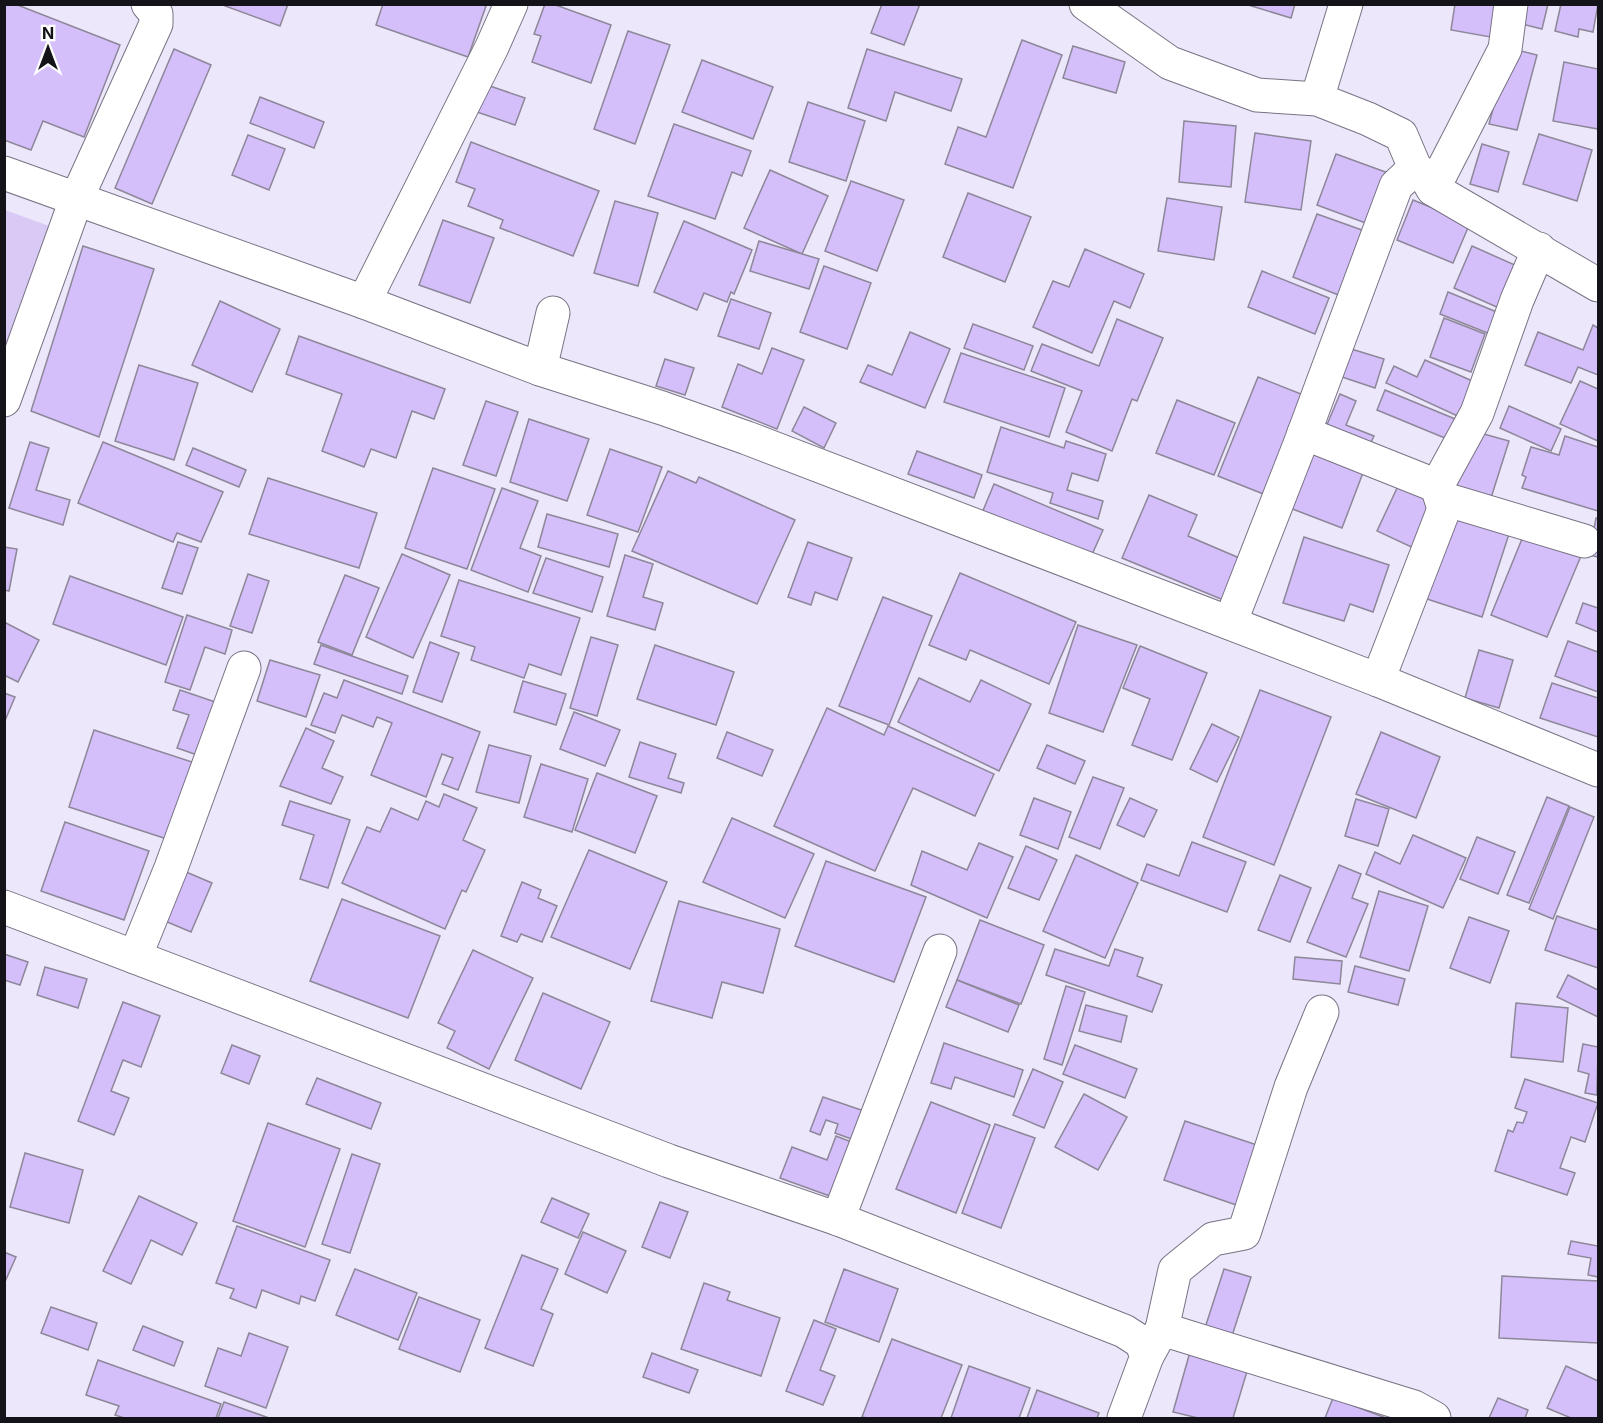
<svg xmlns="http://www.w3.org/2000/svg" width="1603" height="1423" viewBox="0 0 1603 1423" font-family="Inter,sans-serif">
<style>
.green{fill:#d9caf5}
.building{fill:#d4bffb;stroke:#8d8799;stroke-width:1.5}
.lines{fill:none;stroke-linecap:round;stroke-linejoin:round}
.minor-casing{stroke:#797384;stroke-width:35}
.tertiary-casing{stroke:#797384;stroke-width:35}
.minor{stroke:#fff;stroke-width:33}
.tertiary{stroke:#fff;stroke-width:33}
</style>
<rect width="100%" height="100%" fill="#ede7fb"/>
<!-- green -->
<polygon class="green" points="5,210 55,228 5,362"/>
<!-- building -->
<g class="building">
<polygon points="4,4 15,4 120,45 84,137 43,121 31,150 4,140"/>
<polygon points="220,4 288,4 280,26"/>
<polygon points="383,4 482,4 486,6 468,57 376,25"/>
<polygon points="545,4 553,4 611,25 591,83 532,62 541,36 534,34"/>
<polygon points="882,4 920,4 904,45 871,33"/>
<polygon points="1245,4 1295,4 1291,18"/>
<polygon points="1455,4 1501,4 1496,38 1451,30"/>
<polygon points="1523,4 1548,4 1542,29 1518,23"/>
<polygon points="1561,4 1598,4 1593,32 1579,29 1578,37 1555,31"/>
<polygon points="628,31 670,45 635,144 594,129"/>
<polygon points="1022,40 1062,55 1013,188 945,164 958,127 986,137"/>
<polygon points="1073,46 1125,62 1116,93 1063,78"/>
<polygon points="1509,48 1537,55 1517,130 1489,124"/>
<polygon points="174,49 211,65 152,204 115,188"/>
<polygon points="867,49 962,79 951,111 895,92 886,121 848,108"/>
<polygon points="702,60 773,87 753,139 682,112"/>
<polygon points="1564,62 1598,69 1598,129 1553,121"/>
<polygon points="487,85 525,98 515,125 477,112"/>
<polygon points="260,97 324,122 314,148 250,123"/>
<polygon points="808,102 865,121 846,181 789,162"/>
<polygon points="1184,121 1236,126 1231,187 1179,182"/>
<polygon points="674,124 751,151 742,176 732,172 715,219 648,196"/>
<polygon points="1255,133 1311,141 1301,210 1245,202"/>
<polygon points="1539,134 1592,150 1577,201 1523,184"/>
<polygon points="248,135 285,149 269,190 232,175"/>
<polygon points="471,142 599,191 573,256 500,228 503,220 468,206 475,189 456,182"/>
<polygon points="1482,144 1509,152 1498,192 1470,184"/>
<polygon points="1336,154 1391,174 1371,225 1317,205"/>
<polygon points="770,170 828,196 802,254 744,228"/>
<polygon points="851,181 904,200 877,271 825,251"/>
<polygon points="968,193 1031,217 1005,282 943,257"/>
<polygon points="1167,198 1222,207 1214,260 1158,251"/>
<polygon points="1413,200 1470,223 1453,263 1397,240"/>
<polygon points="615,201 658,213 638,286 594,273"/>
<polygon points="1317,214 1376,235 1351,300 1293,277"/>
<polygon points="443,220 494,238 470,303 419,285"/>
<polygon points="684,221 752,250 734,294 731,292 727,302 704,293 697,310 654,292"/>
<polygon points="759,241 819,259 809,289 750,271"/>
<polygon points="83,246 154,269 99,437 31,411"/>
<polygon points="1472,246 1526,270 1508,312 1454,288"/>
<polygon points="1085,249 1144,274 1130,308 1114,301 1092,353 1033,327 1053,281 1069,287"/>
<polygon points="824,266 871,283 847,349 800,332"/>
<polygon points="1262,271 1329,298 1315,334 1248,307"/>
<polygon points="1448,292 1509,317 1500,338 1440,314"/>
<polygon points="731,299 771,313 759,349 718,336"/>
<polygon points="220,301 280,329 252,392 192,365"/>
<polygon points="1444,318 1485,334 1471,372 1430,357"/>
<polygon points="1117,319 1163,338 1137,401 1132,399 1112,451 1066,432 1082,391 1031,371 1042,344 1099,366"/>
<polygon points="973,324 1033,346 1024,370 964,348"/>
<polygon points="1593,325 1598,328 1598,375 1578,367 1571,383 1525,365 1538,332 1583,350"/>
<polygon points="910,332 950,349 925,408 860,382 868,365 892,375"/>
<polygon points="299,336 445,389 434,419 412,411 396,458 371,449 364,467 322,451 342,394 286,374"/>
<polygon points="772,348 804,360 777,429 722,407 738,364 762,374"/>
<polygon points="1348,348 1384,359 1375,388 1339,376"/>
<polygon points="961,353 1065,388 1049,437 944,402"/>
<polygon points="665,359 694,368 685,395 656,386"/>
<polygon points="1425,360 1479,384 1464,419 1386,383 1394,366 1417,377"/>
<polygon points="139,365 198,383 174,460 115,441"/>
<polygon points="1258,377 1316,400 1276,499 1218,476"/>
<polygon points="1580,381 1598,389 1598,441 1560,424"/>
<polygon points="1385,390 1460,421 1452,441 1377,410"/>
<polygon points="1340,394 1356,401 1346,425 1374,436 1367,451 1323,434"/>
<polygon points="1177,400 1235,423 1214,475 1156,453"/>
<polygon points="486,401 518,412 496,476 463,465"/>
<polygon points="1509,406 1561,429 1551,451 1500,428"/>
<polygon points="804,407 836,423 824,448 792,431"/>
<polygon points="529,419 589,439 567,501 510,482"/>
<polygon points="1001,427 1064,448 1066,441 1106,454 1098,481 1072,473 1067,490 1103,501 1098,519 1050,503 1053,493 987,472"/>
<polygon points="1473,431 1509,441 1490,501 1454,491"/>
<polygon points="1565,436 1598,447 1598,511 1522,488 1526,477 1522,475 1531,447 1559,455"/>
<polygon points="30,442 49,448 36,490 70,500 63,525 9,508"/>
<polygon points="103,442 223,492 201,542 177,533 173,542 78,503"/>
<polygon points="1314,445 1366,465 1342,528 1290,508"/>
<polygon points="193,448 246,470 239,487 186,465"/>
<polygon points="610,449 662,467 638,532 587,515"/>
<polygon points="917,451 982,475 974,498 908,474"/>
<polygon points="433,468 495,489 467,569 405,548"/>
<polygon points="668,471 696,483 699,477 795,520 757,604 632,551"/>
<polygon points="268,478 377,513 359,568 249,534"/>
<polygon points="994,484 1103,530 1090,559 982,513"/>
<polygon points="1398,486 1441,506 1420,551 1377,531"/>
<polygon points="502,488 538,501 520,548 541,556 528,592 471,570"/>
<polygon points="1149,495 1197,515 1188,536 1251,563 1233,604 1122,558"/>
<polygon points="1453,511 1510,531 1482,617 1424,598"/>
<polygon points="547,514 618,534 609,567 538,547"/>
<polygon points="1596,518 1598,518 1598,557 1589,555"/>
<polygon points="1524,534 1581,556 1547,637 1491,615"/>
<polygon points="1304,537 1389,565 1373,612 1350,604 1344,621 1283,603"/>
<polygon points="178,542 198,548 182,594 162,588"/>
<polygon points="808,542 852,558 837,600 815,592 811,605 788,597"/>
<polygon points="4,547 17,549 9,591 4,590"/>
<polygon points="402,554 450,575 413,658 366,637"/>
<polygon points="625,555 653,564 643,597 663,603 655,630 607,616"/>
<polygon points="546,558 603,577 592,612 533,593"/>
<polygon points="960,573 1076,622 1049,684 970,650 966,660 929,645"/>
<polygon points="248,574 269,581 252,633 230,626"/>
<polygon points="345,575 379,588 352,655 318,642"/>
<polygon points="70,576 183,617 166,665 53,624"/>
<polygon points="459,580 580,618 561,675 529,664 524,678 471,660 475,647 441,636"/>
<polygon points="883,597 932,616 889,725 839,706"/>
<polygon points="1583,603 1598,608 1598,632 1576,623"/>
<polygon points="187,615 232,630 225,654 205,647 190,690 165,682"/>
<polygon points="4,622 39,640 18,682 4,675"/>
<polygon points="1078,625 1137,645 1103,732 1049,713"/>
<polygon points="591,637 618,645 597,716 570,708"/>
<polygon points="1568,641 1598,652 1598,692 1555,676"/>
<polygon points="430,642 459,653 442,702 413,692"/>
<polygon points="321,645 408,676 402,694 314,664"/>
<polygon points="655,645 734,672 716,725 637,699"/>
<polygon points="1140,646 1207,673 1172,760 1132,745 1150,699 1123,688"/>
<polygon points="1479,650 1513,660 1499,708 1465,698"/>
<polygon points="270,660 320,675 306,717 257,701"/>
<polygon points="919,678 970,702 981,680 1031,704 999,771 898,722"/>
<polygon points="344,680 480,732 458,790 442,784 453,758 442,754 426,797 371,775 392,723 377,717 373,727 342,715 335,733 311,725 324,693 337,698"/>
<polygon points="523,681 566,694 556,725 514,712"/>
<polygon points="1552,683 1598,698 1598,737 1540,718"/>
<polygon points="180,690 227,706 209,759 177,748 189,715 173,710"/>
<polygon points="1260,690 1331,717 1274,865 1203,837"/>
<polygon points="4,693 15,697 4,723"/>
<polygon points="827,708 884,735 888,726 994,774 975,816 913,788 875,871 774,826"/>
<polygon points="574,712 620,730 605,766 560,749"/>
<polygon points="1212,724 1239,737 1217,782 1190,769"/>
<polygon points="306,728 334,741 322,768 343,777 331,804 280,786"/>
<polygon points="94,730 198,764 173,841 69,807"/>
<polygon points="727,732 773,750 762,776 717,758"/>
<polygon points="1381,732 1440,757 1416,818 1356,794"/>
<polygon points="640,742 676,754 668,778 684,783 681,793 629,777"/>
<polygon points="489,745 531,756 519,803 476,792"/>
<polygon points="1047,745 1085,761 1075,784 1037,768"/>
<polygon points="541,764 588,779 572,832 524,817"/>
<polygon points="597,773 657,796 635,853 575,830"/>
<polygon points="1093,777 1124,788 1100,849 1069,837"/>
<polygon points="444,794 477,808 463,840 485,850 466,892 462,890 445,929 342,883 367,827 380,832 391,808 418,820 426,801 439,807"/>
<polygon points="1547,797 1569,806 1529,903 1507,895"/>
<polygon points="1034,798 1071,812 1058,849 1020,835"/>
<polygon points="1130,798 1157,810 1144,837 1117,825"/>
<polygon points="1356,799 1389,809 1378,846 1345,836"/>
<polygon points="290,801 350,820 328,888 300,879 314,835 282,825"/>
<polygon points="1570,807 1594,817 1553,919 1529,909"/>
<polygon points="732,818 814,854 785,918 703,882"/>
<polygon points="65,822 149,851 124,920 41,891"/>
<polygon points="1413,835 1466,858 1443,908 1366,874 1375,852 1400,864"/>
<polygon points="1477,837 1515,852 1498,894 1460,879"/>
<polygon points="1192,842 1246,862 1227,912 1141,880 1147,864 1179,876"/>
<polygon points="979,843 1013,857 987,918 911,885 922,851 967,870"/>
<polygon points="1026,846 1057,860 1039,900 1008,888"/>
<polygon points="589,850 667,882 630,969 551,937"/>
<polygon points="1076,855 1138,883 1105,958 1043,931"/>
<polygon points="826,861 926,897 894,982 795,946"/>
<polygon points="1339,865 1361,874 1352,898 1368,904 1346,957 1307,942"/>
<polygon points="179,869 212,883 191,932 158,918"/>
<polygon points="1280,875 1311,888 1290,942 1258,930"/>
<polygon points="522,882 541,890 538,898 557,906 542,942 521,934 517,942 501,936"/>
<polygon points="1379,891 1428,906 1409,971 1360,957"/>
<polygon points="342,899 440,936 408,1018 310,981"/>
<polygon points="679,901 780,929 763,993 722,982 712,1018 651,1001"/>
<polygon points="1557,916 1598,930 1598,968 1545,950"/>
<polygon points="1469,917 1509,931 1490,983 1450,968"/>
<polygon points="980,920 1044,945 1021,1004 957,980"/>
<polygon points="1055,949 1109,966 1115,949 1143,958 1137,976 1162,985 1152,1012 1046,975"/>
<polygon points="473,950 533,978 489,1069 447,1048 455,1031 438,1023"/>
<polygon points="4,954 28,962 20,985 4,980"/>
<polygon points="1295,957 1342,961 1340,984 1293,979"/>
<polygon points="1355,966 1405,979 1398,1005 1348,992"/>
<polygon points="45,967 87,979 78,1008 37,995"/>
<polygon points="1568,975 1598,990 1598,1017 1557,997"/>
<polygon points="957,980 1019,1005 1008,1032 946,1007"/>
<polygon points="1066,986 1085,992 1062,1065 1044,1059"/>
<polygon points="543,993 610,1022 581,1089 515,1060"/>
<polygon points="123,1002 160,1016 141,1067 123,1060 111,1091 129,1098 114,1135 78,1121"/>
<polygon points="1516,1003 1568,1008 1563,1062 1511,1057"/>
<polygon points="1086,1005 1127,1016 1121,1042 1079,1031"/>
<polygon points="944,1043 1023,1070 1014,1097 955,1077 951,1089 931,1083"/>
<polygon points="1583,1044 1598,1047 1597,1095 1585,1093 1589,1074 1578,1071"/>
<polygon points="232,1045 260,1056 249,1084 221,1073"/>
<polygon points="1075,1045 1137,1069 1125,1098 1063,1074"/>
<polygon points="1033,1069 1063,1082 1044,1128 1013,1115"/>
<polygon points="317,1078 381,1103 371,1129 306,1104"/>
<polygon points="1525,1079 1598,1103 1585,1142 1571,1137 1560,1168 1575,1173 1567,1195 1495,1171 1508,1130 1513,1132 1517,1122 1523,1123 1527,1112 1515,1108"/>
<polygon points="1084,1094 1127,1117 1098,1170 1055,1147"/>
<polygon points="823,1097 867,1112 857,1141 835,1133 838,1124 826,1120 820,1135 810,1131"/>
<polygon points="931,1102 990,1125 956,1213 896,1189"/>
<polygon points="1185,1121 1263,1147 1242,1207 1164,1180"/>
<polygon points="268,1123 340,1149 305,1247 233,1221"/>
<polygon points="995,1124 1035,1138 1001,1228 962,1213"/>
<polygon points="836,1136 859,1145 838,1199 780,1178 792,1147 827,1160"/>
<polygon points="25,1153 83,1170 69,1223 10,1207"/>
<polygon points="352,1154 380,1164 350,1253 322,1244"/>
<polygon points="139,1196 197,1223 182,1255 151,1240 131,1284 103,1271"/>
<polygon points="552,1198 589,1214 578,1238 541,1222"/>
<polygon points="660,1202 688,1212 670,1258 642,1247"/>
<polygon points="237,1226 330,1260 315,1301 301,1296 299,1304 262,1290 256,1308 230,1298 234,1289 216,1283"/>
<polygon points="583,1232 626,1251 607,1293 565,1274"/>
<polygon points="1571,1241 1598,1246 1598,1277 1588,1275 1591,1258 1568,1254"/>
<polygon points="4,1252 16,1257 4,1284"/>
<polygon points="522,1255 558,1269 541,1309 553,1314 533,1366 485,1348"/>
<polygon points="355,1269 417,1293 398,1340 336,1315"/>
<polygon points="844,1269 898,1289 879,1342 825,1322"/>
<polygon points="1224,1269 1251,1277 1231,1339 1204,1331"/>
<polygon points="1502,1276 1598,1281 1598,1343 1499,1338"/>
<polygon points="704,1283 730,1292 727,1300 780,1318 761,1376 681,1349"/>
<polygon points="419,1297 480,1320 460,1372 399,1349"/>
<polygon points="51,1307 97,1323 88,1350 41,1333"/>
<polygon points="814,1320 836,1329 820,1370 835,1376 823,1405 786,1391"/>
<polygon points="143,1326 183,1342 174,1366 133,1350"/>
<polygon points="249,1333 288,1347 266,1408 205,1386 218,1348 241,1356"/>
<polygon points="892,1339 962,1365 941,1418 867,1418 862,1417"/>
<polygon points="1190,1352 1248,1368 1233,1418 1198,1418 1173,1412"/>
<polygon points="652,1353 698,1370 689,1393 643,1377"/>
<polygon points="98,1360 221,1404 216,1418 124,1418 115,1415 119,1406 86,1395"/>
<polygon points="969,1366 1030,1388 1019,1418 951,1418"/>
<polygon points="1566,1366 1598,1381 1598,1418 1571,1418 1547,1408"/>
<polygon points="1037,1390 1099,1413 1097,1418 1027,1418"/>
<polygon points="1333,1398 1386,1418 1325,1418"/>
<polygon points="1498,1398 1528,1410 1525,1418 1489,1418"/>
<polygon points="224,1402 269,1418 218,1418"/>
</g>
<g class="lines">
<!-- minor casing -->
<g class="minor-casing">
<g id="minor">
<polyline points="1086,4 1170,63 1257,95 1317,99 1368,119 1401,135 1415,168 1425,176 1433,189 1598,285"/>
<polyline points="1317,99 1346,4"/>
<polyline points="4,173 364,302 540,369 662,408 747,438 1378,680 1598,770"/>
<polyline points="1433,189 1505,49 1511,4"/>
<polyline points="364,302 492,47 511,4"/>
<polyline points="540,369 553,313"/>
<polyline points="4,400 76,200 156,24 156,14 148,4"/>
<polyline points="1304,433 1437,486"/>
<polyline points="1441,498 1584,541"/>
<polyline points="1230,623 1300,444 1396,186 1415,168"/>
<polyline points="1378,680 1444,509 1437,486 1477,413 1517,300 1539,249"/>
<polyline points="135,957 171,868 244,668"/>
<polyline points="838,1219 940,951"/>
<polyline points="1162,1329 1414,1407 1434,1418"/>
<polyline points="1147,1356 1162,1329 1175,1270 1213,1239 1244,1233 1291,1087 1322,1012"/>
</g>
</g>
<!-- tertiary casing -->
<g class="tertiary-casing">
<polyline id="tertiary" points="4,907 669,1161 838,1219 1124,1331 1141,1342 1147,1356 1124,1418"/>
</g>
<!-- minor -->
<use href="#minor" class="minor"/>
<!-- tertiary -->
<use href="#tertiary" class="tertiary"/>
</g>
<!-- border -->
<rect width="1603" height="1423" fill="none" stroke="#15131a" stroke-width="12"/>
<!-- north arrow -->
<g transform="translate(48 48)" stroke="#ffffff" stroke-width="4.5" paint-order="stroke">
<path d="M0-4.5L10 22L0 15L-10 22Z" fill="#15131a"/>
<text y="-9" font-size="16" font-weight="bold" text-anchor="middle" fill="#15131a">N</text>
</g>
</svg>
